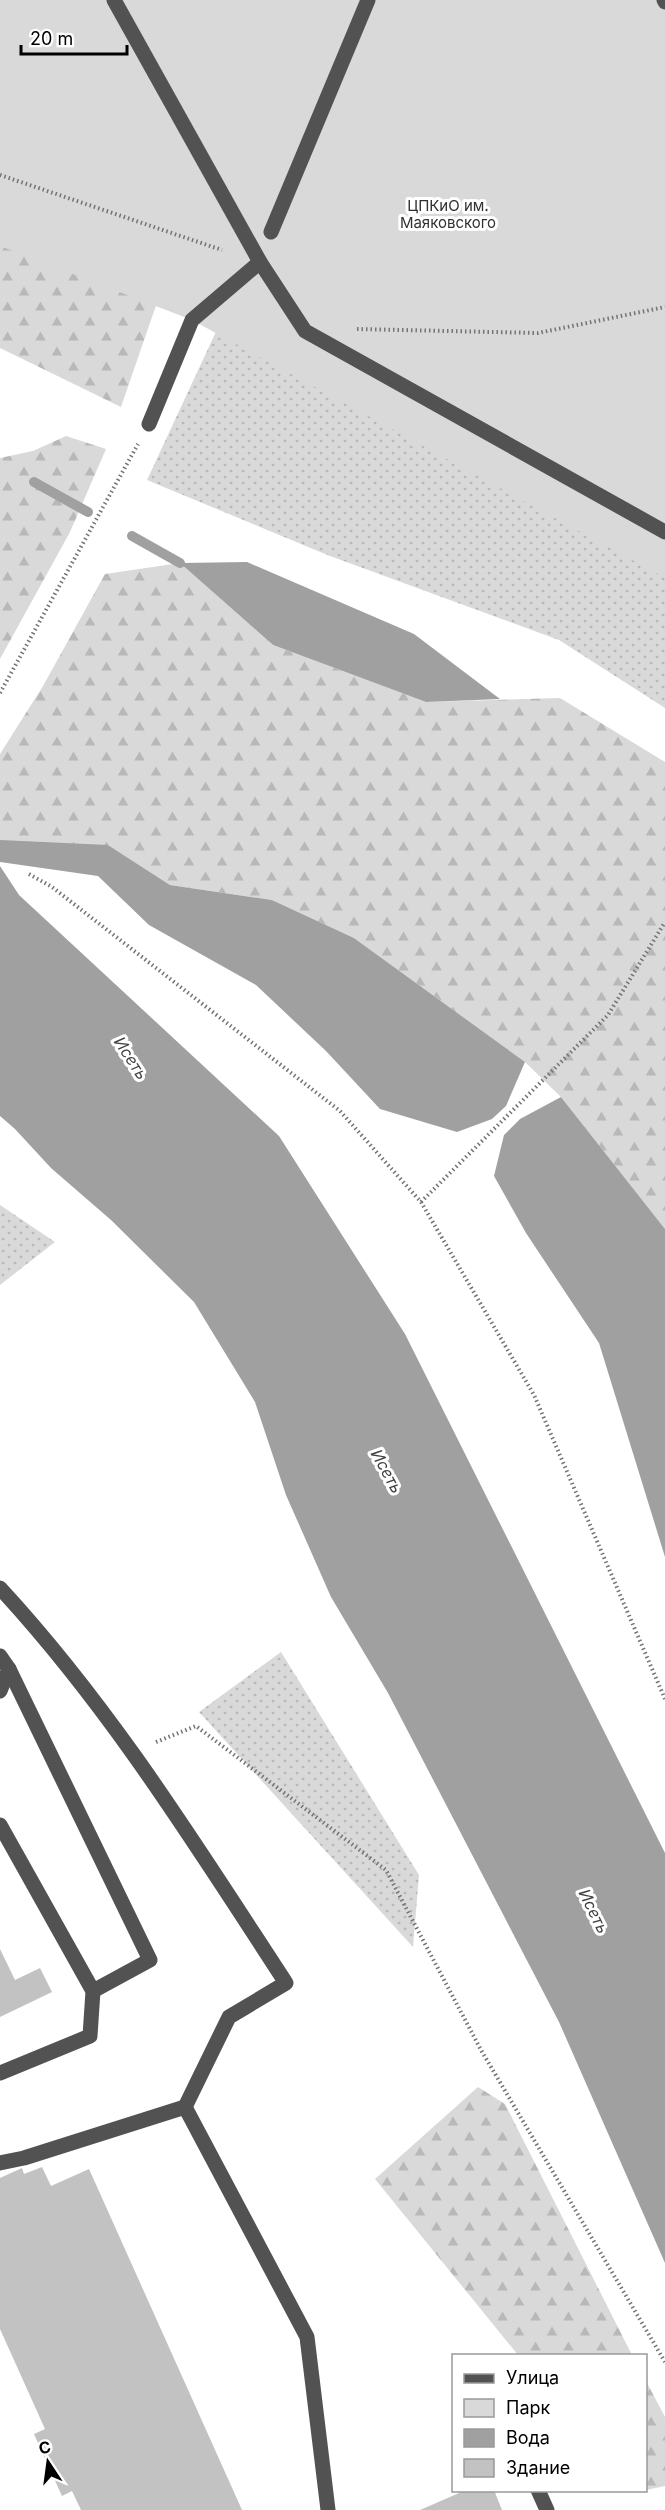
<svg xmlns="http://www.w3.org/2000/svg" width="665" height="2510" viewBox="0 0 665 2510" font-family="Inter,sans-serif">
<style>
.grass{fill:url(#grass-dots)}
.forest{fill:url(#forest-firs)}
.park{fill:#d9d9d9}
.water{fill:#a0a0a0}
.lines{fill:none;stroke-linecap:round;stroke-linejoin:round}
.stream{stroke:#a0a0a0;stroke-width:10}
.building{fill:#c2c2c2}
.path{stroke:#747474;stroke-width:4;stroke-dasharray:1.5 3;stroke-linecap:butt}
.minor{stroke:#525252;stroke-width:15}
.labels{text-anchor:middle;stroke-width:6;stroke-linejoin:round;paint-order:stroke}
.park-label{font-size:15px;fill:#303030;stroke:#fff}
.water-label{font-size:16px;font-style:italic;fill:#414141;stroke:#fff}
</style>
<defs>
<pattern id="grass-dots" width="8" height="8" patternUnits="userSpaceOnUse" patternTransform="scale(1.5)"><rect width="8" height="8" fill="#d9d9d9"/><path d="M2 2h.1M6 6h.1" fill="none" stroke="#b8b8b8" stroke-width="1.8" stroke-linecap="round"/></pattern>
<pattern id="forest-firs" width="22" height="20" patternUnits="userSpaceOnUse" patternTransform="scale(1.5)"><rect width="22" height="20" fill="#d9d9d9"/><path d="M5 1l3.5 6h-7zM16 11l3.5 6h-7z" fill="#b8b8b8"/></pattern>
</defs>
<rect width="100%" height="100%" fill="#fff"/>
<!-- grass -->
<g class="grass">
<polygon points="234,293 665,559 665,708 559,640 330,556 147,480"/>
<polygon points="0,1205 55,1242 0,1285"/>
<polygon points="281,1652 419,1875 413,1947 199,1712"/>
</g>
<!-- forest -->
<g class="forest">
<polygon points="0,0 191,204 121,407 0,348"/>
<polygon points="66,436 106,449 70,532 0,659 0,458 33,451"/>
<polygon points="180,563 273,645 426,702 560,698 665,762 665,1229 561,1097 525,1062 354,938 272,900 170,885 108,845 0,861 0,754 43,686 105,574"/>
<polygon points="478,2087 505,2104 632,2355 518,2355 375,2179"/>
<polygon points="646,2381 665,2417 665,2486 646,2490"/>
</g>
<!-- park -->
<polygon class="park" points="0,0 665,0 665,578 192,320 0,246"/>
<!-- water -->
<g class="water">
<polygon points="247,562 414,634 500,699 426,702 273,645 180,563"/>
<polygon points="0,840 108,845 170,885 272,900 354,938 525,1062 506,1106 492,1119 457,1132 380,1109 326,1051 256,985 149,925 98,876 0,862"/>
<polygon points="0,866 19,895 279,1136 405,1334 665,1853 665,2263 559,2022 388,1693 331,1597 286,1495 255,1402 194,1302 111,1220 51,1168 15,1129 0,1116"/>
<polygon points="561,1097 665,1229 665,1557 599,1343 526,1233 494,1176 504,1135 520,1119"/>
</g>
<g class="lines">
<!-- stream -->
<g class="stream">
<polyline points="34,482 88,512"/>
<polyline points="132,536 180,563"/>
</g>
</g>
<!-- building -->
<g class="building">
<polygon points="0,1949 15,1980 40,1968 52,1992 0,2017"/>
<polygon points="42,2167 51,2186 89,2169 242,2510 81,2510 72,2491 62,2496 34,2434 45,2429 0,2329 0,2178 22,2168 24,2174"/>
<polygon points="466,2490 494,2490 502,2510 420,2510"/>
</g>
<g class="lines">
<!-- path -->
<g class="path">
<polyline points="0,175 222,250"/>
<polyline points="357,329 538,333 665,307"/>
<polyline points="0,693 138,444"/>
<polyline points="29,874 52,887 340,1111 421,1202 534,1395 665,1699"/>
<polyline points="421,1202 608,1015 665,922"/>
<polyline points="156,1742 196,1726 386,1870 481,2050 665,2362"/>
</g>
<!-- minor -->
<g class="minor">
<polyline points="114,0 260,262 305,331 665,532"/>
<polyline points="664,0 665,2"/>
<polyline points="271,232 368,0"/>
<polyline points="149,424 192,320 260,262"/>
<path d="M0,1588C111,1708 197,1847 286,1983L229,2017L185,2107"/>
<polyline points="0,1656 9,1669 150,1960 93,1991"/>
<polyline points="0,1691 9,1669"/>
<polyline points="0,1825 93,1991 90,2036 0,2073"/>
<polyline points="0,2163 24,2158 185,2107 307,2337 328,2510"/>
<polyline points="538,2490 547,2510"/>
</g>
</g>
<g class="labels">
<!-- park labels -->
<g class="park-label">
<text x="448" y="211">ЦПКиО им.<tspan x="448" dy="17">Маяковского</tspan></text>
</g>
<!-- water labels -->
<g class="water-label">
<text transform="translate(131 1058) rotate(57)" y="6">Исеть</text>
<text transform="translate(387 1471) rotate(61)" y="6">Исеть</text>
<text transform="translate(594 1911) rotate(64)" y="6">Исеть</text>
</g>
</g>
<!-- legend -->
<rect x="452" y="2354" width="195" height="138" fill="#ffffff" stroke="#999999" stroke-width="1.5"/>
<rect x="464" y="2374" width="30" height="9" fill="#525252" stroke="#999999" stroke-width="1.5"/>
<text x="506" y="2384" font-size="18" fill="#000000">Улица</text>
<rect x="464" y="2399" width="30" height="18" fill="#d9d9d9" stroke="#999999" stroke-width="1.5"/>
<text x="506" y="2414" font-size="18" fill="#000000">Парк</text>
<rect x="464" y="2429" width="30" height="18" fill="#a0a0a0" stroke="#999999" stroke-width="1.5"/>
<text x="506" y="2444" font-size="18" fill="#000000">Вода</text>
<rect x="464" y="2459" width="30" height="18" fill="#c2c2c2" stroke="#999999" stroke-width="1.5"/>
<text x="506" y="2474" font-size="18" fill="#000000">Здание</text>
<!-- north arrow -->
<g transform="translate(48 2462) rotate(347)" stroke="#ffffff" stroke-width="4.5" paint-order="stroke">
<path d="M0-4.5L10 22L0 15L-10 22Z" fill="#000000"/>
<text y="-9" font-size="16" font-weight="bold" text-anchor="middle" fill="#000000">С</text>
</g>
<!-- scale -->
<path d="M21 45v9h106v-9" fill="none" stroke="#000000" stroke-width="3"/>
<text x="30" y="45" font-size="18" fill="#000000" stroke="#ffffff" stroke-width="4.5" paint-order="stroke">20 m</text>
</svg>
